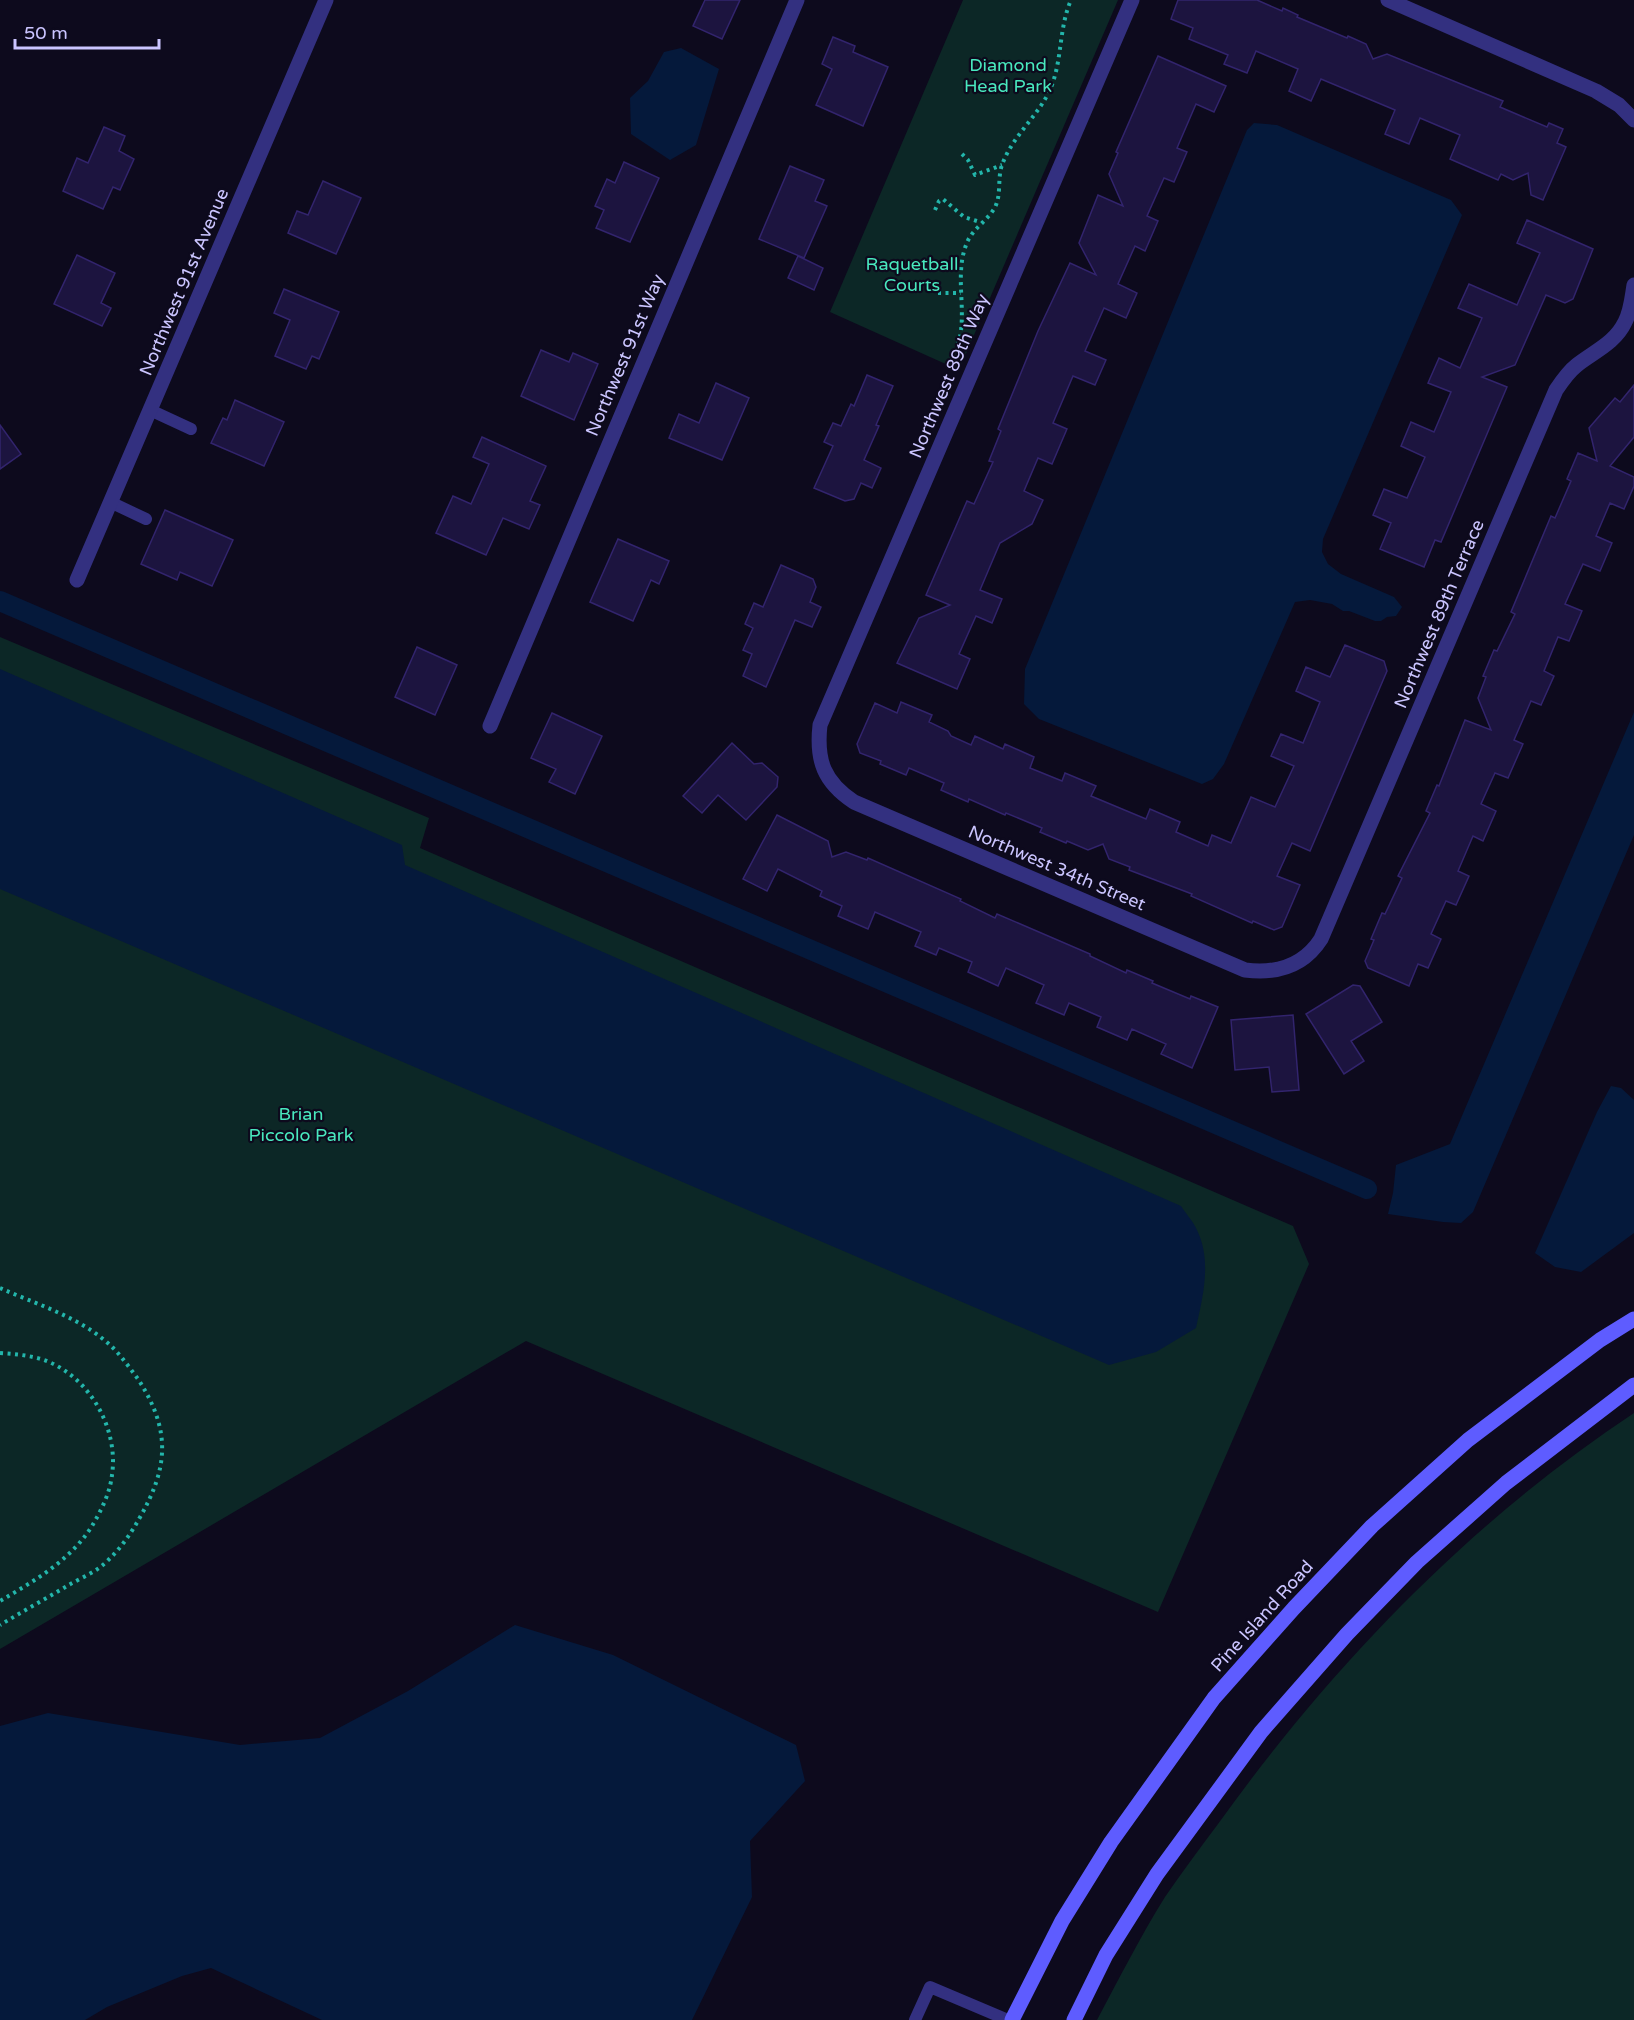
<svg xmlns="http://www.w3.org/2000/svg" width="1634" height="2020" viewBox="0 0 1634 2020" font-family="'Varela Round',sans-serif">
<style>
.green{fill:#0c2726}
.water{fill:#05193b}
.lines{fill:none;stroke-linecap:round;stroke-linejoin:round}
.canal{stroke:#05193b;stroke-width:20}
.building{fill:#1c143f;stroke:#32246d;stroke-width:1.5}
.path{stroke:#23b6ab;stroke-width:4;stroke-dasharray:3 4.5;stroke-linecap:butt}
.lane{stroke:#333080;stroke-width:12}
.street{stroke:#333080;stroke-width:15}
.secondary{stroke:#5e5cff;stroke-width:15}
.labels{text-anchor:middle;stroke-width:4.5;stroke-linejoin:round;paint-order:stroke}
.park-label{font-size:18px;fill:#49e8be;stroke:#0d0a1d}
.street-label{font-size:18px;fill:#cbc5ff;stroke:#0d0a1d}
</style>
<rect width="100%" height="100%" fill="#0d0a1d"/>
<!-- green -->
<g class="green">
<polygon points="963,0 1118,0 959,370 830,312"/>
<polygon points="0,637 429,818 420,848 1293,1226 1309,1264 1158,1612 526,1341 0,1649"/>
<path d="M1634,1413V2020H1097C1119,1979 1140,1937 1165,1897C1182,1872 1200,1848 1218,1824C1332,1665 1471,1521 1634,1413Z"/>
</g>
<!-- water -->
<g class="water">
<polygon points="681,48 719,69 696,145 670,160 631,134 630,98 648,81 664,52"/>
<polygon points="1254,123 1277,125 1451,200 1462,215 1323,539 1322,552 1328,564 1341,574 1394,597 1402,607 1396,616 1387,617 1381,621 1375,621 1349,611 1343,611 1332,604 1310,600 1295,602 1224,764 1213,779 1202,784 1039,719 1024,704 1025,669 1247,130"/>
<path d="M0,669L402,845L405,865L1181,1206C1186,1214 1193,1221 1197,1230C1212,1261 1203,1296 1196,1328L1156,1352L1109,1365L0,889Z"/>
<polygon points="1634,712 1634,835 1473,1212 1461,1223 1443,1222 1388,1214 1393,1193 1396,1165 1450,1144"/>
<polygon points="1611,1086 1621,1088 1634,1100 1634,1233 1581,1272 1555,1267 1535,1253 1597,1112"/>
<polygon points="515,1625 613,1655 796,1745 805,1781 750,1841 752,1897 692,2020 322,2020 211,1968 182,1976 107,2007 85,2020 0,2020 0,1726 48,1713 240,1745 320,1738 408,1691"/>
</g>
<g class="lines">
<!-- canal -->
<polyline class="canal" points="0,601 1367,1189"/>
</g>
<!-- building -->
<g class="building">
<polygon points="705,0 740,0 722,39 693,26"/>
<polygon points="1178,0 1257,0 1282,11 1283,8 1298,15 1297,17 1347,38 1348,36 1366,44 1373,59 1387,54 1503,101 1500,107 1547,127 1549,123 1563,129 1557,143 1566,147 1543,200 1531,195 1528,173 1513,180 1501,174 1498,180 1450,159 1460,135 1420,118 1409,144 1385,134 1395,110 1321,79 1311,101 1289,91 1298,69 1256,51 1247,73 1224,64 1228,55 1189,39 1193,28 1171,19"/>
<polygon points="833,37 855,46 853,52 888,67 863,126 816,105 832,69 822,64"/>
<polygon points="1158,56 1226,86 1214,112 1196,104 1177,148 1187,152 1174,182 1164,178 1147,216 1158,221 1145,251 1135,246 1118,284 1137,293 1126,318 1104,308 1085,351 1106,360 1095,385 1073,376 1053,423 1067,429 1052,464 1038,458 1024,491 1043,500 1032,524 1000,543 980,590 1002,599 992,623 976,616 959,654 970,659 957,689 897,663 919,618 950,605 926,595 967,501 974,504 993,462 989,461 1001,431 998,429 1038,331 1070,263 1096,275 1079,243 1098,195 1123,206 1109,174 1118,153 1116,152"/>
<polygon points="104,127 125,136 119,151 134,159 120,190 113,187 103,209 63,191 77,158 88,163"/>
<polygon points="624,162 659,178 630,242 596,228 604,210 595,206 607,179 615,183"/>
<polygon points="790,166 824,180 815,201 827,206 804,258 759,239"/>
<polygon points="323,181 361,198 336,254 288,233 297,211 308,215"/>
<polygon points="1527,220 1593,249 1573,299 1565,303 1546,295 1515,365 1482,377 1507,387 1441,542 1435,540 1424,567 1380,549 1391,523 1373,515 1384,489 1407,498 1425,457 1401,446 1411,422 1434,432 1451,392 1428,383 1439,358 1460,368 1482,318 1458,308 1469,284 1517,305 1540,253 1517,243"/>
<polygon points="77,255 115,273 101,303 111,308 102,326 54,304"/>
<polygon points="798,256 823,268 814,290 788,278"/>
<polygon points="284,289 339,312 319,359 312,356 306,369 275,356 290,320 274,313"/>
<polygon points="541,350 569,362 573,353 598,364 574,420 521,396"/>
<polygon points="867,375 893,386 876,425 879,426 864,460 881,468 872,488 861,483 854,499 845,501 814,488 833,446 824,442 833,423 841,426 851,404 854,406"/>
<polygon points="716,383 749,398 722,460 669,438 679,414 699,423"/>
<polygon points="1634,385 1634,437 1610,466 1634,477 1634,486 1624,509 1610,503 1596,536 1612,543 1600,571 1583,564 1565,604 1582,611 1569,641 1558,637 1544,671 1554,676 1541,705 1531,701 1514,740 1523,744 1508,778 1495,773 1481,804 1496,811 1483,841 1473,836 1458,871 1469,876 1456,905 1446,901 1431,934 1441,939 1428,968 1418,964 1409,986 1368,968 1365,961 1374,940 1371,939 1382,913 1385,914 1402,878 1398,876 1430,813 1426,811 1437,785 1439,786 1465,720 1491,730 1478,698 1486,677 1483,676 1494,650 1497,651 1515,614 1511,612 1551,516 1555,518 1571,481 1567,479 1578,453 1597,461 1589,428 1615,398 1620,402"/>
<polygon points="235,400 284,422 264,466 211,443 223,418 227,420"/>
<polygon points="0,425 21,454 0,469"/>
<polygon points="482,437 546,466 530,501 540,505 529,529 503,518 486,555 436,533 453,496 471,504 489,464 473,457"/>
<polygon points="165,510 233,540 212,586 180,572 177,580 141,564"/>
<polygon points="618,539 669,561 659,584 651,580 633,621 590,602"/>
<polygon points="781,565 813,579 816,587 810,602 821,607 812,627 795,620 766,687 743,676 752,654 743,650 753,628 745,624 754,603 763,607"/>
<polygon points="1345,645 1384,661 1387,671 1310,851 1292,843 1277,876 1300,885 1282,927 1274,930 1253,921 1252,923 1191,896 1192,894 1129,870 1130,867 1109,859 1103,844 1088,850 1067,841 1066,843 1040,832 1042,828 1006,813 1005,815 969,799 968,802 941,790 944,783 909,768 906,775 880,764 881,761 860,753 857,744 875,703 897,713 901,702 932,715 929,722 948,731 951,736 971,745 975,736 1003,749 1005,744 1034,757 1030,768 1062,781 1065,773 1096,786 1091,796 1146,819 1150,809 1180,822 1176,832 1208,846 1212,835 1231,843 1251,797 1275,807 1294,766 1271,756 1281,734 1303,743 1320,702 1296,691 1306,667 1330,677"/>
<polygon points="417,647 457,665 435,715 395,697"/>
<polygon points="552,713 602,736 575,794 549,782 556,769 531,758"/>
<polygon points="732,743 754,764 762,763 778,777 777,787 746,820 718,795 702,813 683,796"/>
<polygon points="777,815 828,841 832,857 846,852 867,860 868,858 961,899 960,901 995,918 997,914 1090,954 1090,956 1126,973 1127,970 1153,981 1152,983 1190,999 1191,996 1218,1007 1192,1068 1161,1054 1166,1044 1132,1029 1127,1040 1097,1027 1101,1017 1069,1003 1064,1015 1036,1003 1044,985 1006,968 998,986 968,972 972,962 939,948 936,955 915,946 921,932 875,912 868,929 838,916 842,906 820,896 822,891 778,869 767,891 743,879"/>
<polygon points="1353,985 1360,986 1382,1022 1351,1041 1364,1061 1344,1074 1306,1014"/>
<polygon points="1293,1015 1299,1090 1272,1092 1269,1067 1235,1070 1231,1020"/>
</g>
<g class="lines">
<!-- path -->
<g class="path">
<polyline points="962,154 968,160 975,175 1002,165"/>
<polyline points="935,210 939,201 943,199 964,217 980,222"/>
<polyline points="938,293 961,293"/>
<path d="M948,365C951,358 956,351 958,344C968,313 954,277 966,245C971,230 986,222 994,209C1002,196 997,179 1002,165C1012,137 1036,118 1049,92C1063,62 1058,30 1071,0"/>
<path d="M0,1288C36,1304 79,1317 109,1344C120,1354 129,1367 138,1379C171,1430 169,1467 139,1519C129,1537 115,1556 99,1568C89,1575 77,1580 67,1586C45,1599 22,1612 0,1625"/>
<path d="M0,1353C14,1354 27,1355 41,1359C88,1374 119,1427 112,1475C110,1493 101,1511 92,1526C70,1561 34,1581 0,1601"/>
</g>
<!-- lane -->
<g class="lane">
<polyline points="150,410 191,429"/>
<polyline points="110,502 146,519"/>
<polyline points="915,2020 930,1987 1008,2020"/>
</g>
<!-- street -->
<g class="street">
<path d="M1132,0L820,725C816,761 824,782 854,802L1245,970C1276,974 1303,967 1321,939L1556,390C1562,381 1568,372 1577,365C1595,351 1615,343 1625,322C1631,311 1632,297 1634,285"/>
<polyline points="1388,0 1596,91 1619,105 1634,120"/>
<polyline points="77,580 326,0"/>
<polyline points="490,726 797,0"/>
</g>
<!-- secondary -->
<g class="secondary">
<polyline points="1012,2020 1062,1921 1111,1842 1214,1698 1294,1608 1372,1526 1468,1440 1600,1340 1634,1319"/>
<polyline points="1074,2020 1106,1955 1157,1874 1261,1732 1347,1634 1417,1562 1506,1483 1634,1385"/>
</g>
</g>
<g class="labels">
<!-- park labels -->
<g class="park-label">
<text x="1008" y="71">Diamond<tspan x="1008" dy="21">Head Park</tspan></text>
<text x="912" y="270">Raquetball<tspan x="912" dy="21">Courts</tspan></text>
<text x="301" y="1120">Brian<tspan x="301" dy="21">Piccolo Park</tspan></text>
</g>
<!-- street labels -->
<g class="street-label">
<text transform="translate(184 282) rotate(-67)" y="6">Northwest 91st Avenue</text>
<text transform="translate(625 355) rotate(-67)" y="6">Northwest 91st Way</text>
<text transform="translate(949 376) rotate(-67)" y="6">Northwest 89th Way</text>
<text transform="translate(1439 614) rotate(-67)" y="6">Northwest 89th Terrace</text>
<text transform="translate(1057 868) rotate(23)" y="6">Northwest 34th Street</text>
<text transform="translate(1262 1616) rotate(-48)" y="6">Pine Island Road</text>
</g>
</g>
<!-- scale -->
<path d="M15 39v9h144v-9" fill="none" stroke="#cbc5ff" stroke-width="3"/>
<text x="24" y="39" font-size="18" fill="#cbc5ff" stroke="#0d0a1d" stroke-width="4.5" paint-order="stroke">50 m</text>
</svg>
